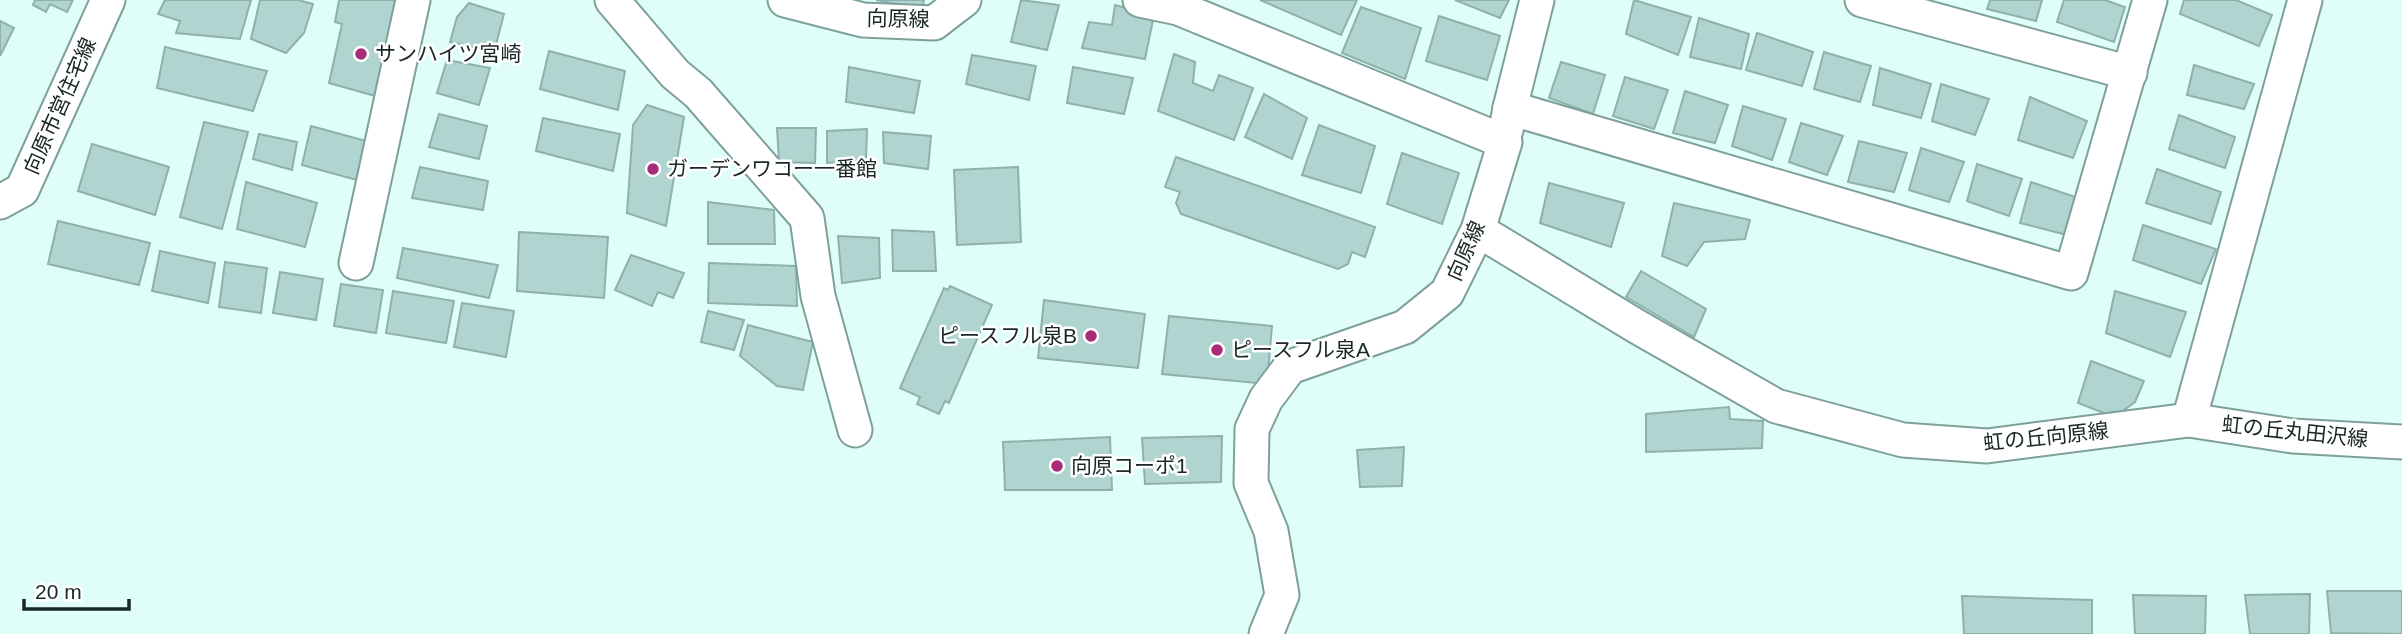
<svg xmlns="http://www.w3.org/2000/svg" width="2402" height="634" viewBox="0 0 2402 634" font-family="Arial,'Noto Sans JP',sans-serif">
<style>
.building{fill:#b0d4cf;stroke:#8eb1ac;stroke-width:2}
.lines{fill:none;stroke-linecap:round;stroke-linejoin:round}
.minor-casing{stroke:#7ea09b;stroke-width:37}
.minor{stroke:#fff;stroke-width:33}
.poi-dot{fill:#a82b7c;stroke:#fff;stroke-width:2.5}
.labels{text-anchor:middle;stroke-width:5;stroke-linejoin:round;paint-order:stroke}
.street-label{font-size:21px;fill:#192726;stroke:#fff}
.poi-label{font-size:21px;fill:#192726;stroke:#fff;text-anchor:start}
</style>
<rect width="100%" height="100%" fill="#e0fef9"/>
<!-- building -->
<g class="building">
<polygon points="35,0 73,0 67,12 50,4 46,12 33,5"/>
<polygon points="165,0 251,0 240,39 176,33 180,21 158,14"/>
<polygon points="260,0 298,0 313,4 304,33 286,53 251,39"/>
<polygon points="339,0 401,0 375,96 329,83 342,24 335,22"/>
<polygon points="876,0 924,0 922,10"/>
<polygon points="1021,0 1059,5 1047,50 1011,42"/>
<polygon points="1260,0 1357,0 1341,35"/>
<polygon points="1455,0 1509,0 1500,18"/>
<polygon points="1634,0 1691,17 1678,55 1626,34"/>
<polygon points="1990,0 2042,0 2036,21 1987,9"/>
<polygon points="2064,0 2105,0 2125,7 2114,42 2057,22"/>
<polygon points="2184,0 2236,0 2272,15 2259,46 2180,14"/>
<polygon points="469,3 504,14 494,52 450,42 457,17"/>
<polygon points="1115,5 1154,15 1145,59 1082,48 1089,22 1112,25"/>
<polygon points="1361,7 1421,28 1405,79 1342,53"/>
<polygon points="1439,16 1500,36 1487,80 1426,61"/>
<polygon points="1699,18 1749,34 1741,69 1690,57"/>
<polygon points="0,21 14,28 0,56"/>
<polygon points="1757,33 1813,52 1802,86 1746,70"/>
<polygon points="165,47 267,71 253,111 157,88"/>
<polygon points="549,51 625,71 618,110 540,89"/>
<polygon points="1824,52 1871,66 1860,102 1814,89"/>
<polygon points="1174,54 1195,62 1193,83 1213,91 1219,75 1253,88 1234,140 1158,111"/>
<polygon points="972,55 1036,66 1029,100 966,84"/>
<polygon points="447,60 490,68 479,105 437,93"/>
<polygon points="1561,62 1605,75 1593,114 1549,98"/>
<polygon points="2194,65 2254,84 2244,109 2187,95"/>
<polygon points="849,67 920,81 914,113 846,102"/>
<polygon points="1073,67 1133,78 1124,114 1067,103"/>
<polygon points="1880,68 1931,84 1921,118 1873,105"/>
<polygon points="1625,77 1668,90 1654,129 1613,116"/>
<polygon points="1941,84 1989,99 1975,135 1932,121"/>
<polygon points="1685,91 1728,105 1715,143 1673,133"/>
<polygon points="1264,94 1307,118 1292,159 1245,137"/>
<polygon points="2030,97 2087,121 2073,158 2018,140"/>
<polygon points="647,105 684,117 666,226 627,213 633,125"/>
<polygon points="1743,106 1786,119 1772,160 1732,146"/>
<polygon points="439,114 487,126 479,159 429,147"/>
<polygon points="2179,115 2235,137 2225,168 2169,149"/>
<polygon points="543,118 620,134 613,171 536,151"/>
<polygon points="204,122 248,132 222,229 180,217"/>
<polygon points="1801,123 1843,136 1827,175 1789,162"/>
<polygon points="1319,125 1375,146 1361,193 1302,175"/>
<polygon points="311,126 366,141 357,180 302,165"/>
<polygon points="777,128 816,128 815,163 779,162"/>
<polygon points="867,129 866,160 827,163 827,131"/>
<polygon points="883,132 931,136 928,169 884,163"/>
<polygon points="259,134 297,142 292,170 253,159"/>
<polygon points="1859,141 1907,153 1894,192 1848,182"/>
<polygon points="92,144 169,167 155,215 78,191"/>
<polygon points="1921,148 1964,162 1949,202 1909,190"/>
<polygon points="1402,153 1459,173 1442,224 1387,204"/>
<polygon points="1176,157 1375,227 1365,257 1352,252 1348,264 1338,269 1181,214 1176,203 1180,192 1165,187"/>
<polygon points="1977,164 2022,179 2009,216 1967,201"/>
<polygon points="420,167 488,181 483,210 412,198"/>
<polygon points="1018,167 1021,242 957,245 954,170"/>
<polygon points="2157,169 2221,192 2211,224 2146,203"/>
<polygon points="246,182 317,203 305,247 237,229"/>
<polygon points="2031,182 2078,198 2067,235 2020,223"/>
<polygon points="1549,183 1624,203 1611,247 1540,223"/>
<polygon points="708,202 774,210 775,244 708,244"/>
<polygon points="1674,203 1750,220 1745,239 1704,242 1687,266 1662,256"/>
<polygon points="58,221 150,243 139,285 48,264"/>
<polygon points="2143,225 2216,249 2201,284 2133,260"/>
<polygon points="892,230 934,232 936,271 893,271"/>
<polygon points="519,232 608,237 604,298 517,291"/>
<polygon points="838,236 879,238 880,278 842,283"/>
<polygon points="403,248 498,265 489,298 397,278"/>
<polygon points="160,251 215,263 208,303 152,291"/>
<polygon points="631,255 684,273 673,298 658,292 652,306 615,290"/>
<polygon points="225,262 267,268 261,313 219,307"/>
<polygon points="709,263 796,266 797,306 708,303"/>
<polygon points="1641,271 1706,309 1694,337 1626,297"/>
<polygon points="280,272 323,279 316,320 273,313"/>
<polygon points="341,284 383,290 376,333 334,326"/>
<polygon points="950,286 992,305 949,403 945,401 939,414 917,404 920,397 900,388 944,288 948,290"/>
<polygon points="393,291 454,301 446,343 386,333"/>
<polygon points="2115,291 2186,312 2170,357 2106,333"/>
<polygon points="1044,300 1145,314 1138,368 1038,358"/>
<polygon points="462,303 514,311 506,357 454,347"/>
<polygon points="708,311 744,320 734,350 701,342"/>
<polygon points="1169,316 1272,326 1267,384 1162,374"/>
<polygon points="748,325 813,342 803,390 777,386 740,356"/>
<polygon points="2091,361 2144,381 2135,402 2114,417 2078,403"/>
<polygon points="1729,407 1730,419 1763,421 1762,448 1646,452 1646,414"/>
<polygon points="1222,436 1221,482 1145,484 1142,438"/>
<polygon points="1110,437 1112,490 1005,490 1003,442"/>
<polygon points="1404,447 1402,486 1360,487 1357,450"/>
<polygon points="2327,591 2402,591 2402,634 2331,633"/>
<polygon points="2310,594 2309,634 2250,634 2245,595"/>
<polygon points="2133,595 2206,596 2205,634 2135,634"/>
<polygon points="1962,596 2092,600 2092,634 1964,634"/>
</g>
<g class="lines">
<!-- minor casing -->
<g class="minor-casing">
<g id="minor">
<polyline points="612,0 675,74 698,93 807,218 818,296 855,430"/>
<polyline points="785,0 863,20 934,23 964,0"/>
<polyline points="1140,0 1178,8 1505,142 1478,230 1447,293 1405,327 1290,367 1266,399 1252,429 1251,483 1271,531 1282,595 1266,634"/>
<polyline points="1862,0 2130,73"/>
<polyline points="1510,108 2071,273 2150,0"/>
<polyline points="1506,130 1510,108 1537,0"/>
<polyline points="0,202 22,190 108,0"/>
<polyline points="1478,230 1636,326 1776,406 1903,440 1987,446 2189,420 2305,0"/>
<polyline points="356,263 413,0"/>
<polyline points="2189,420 2293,436 2402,442"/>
</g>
</g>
<!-- minor -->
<use href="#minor" class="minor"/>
</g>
<!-- markers -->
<g class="poi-dot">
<circle cx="361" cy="54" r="7"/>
<circle cx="653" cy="169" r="7"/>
<circle cx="1091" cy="336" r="7"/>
<circle cx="1217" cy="350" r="7"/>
<circle cx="1057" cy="466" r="7"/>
</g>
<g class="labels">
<!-- street labels -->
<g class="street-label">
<text transform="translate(898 19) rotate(1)" y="7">向原線</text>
<text transform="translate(60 106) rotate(-66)" y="7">向原市営住宅線</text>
<text transform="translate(1466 251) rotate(-66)" y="7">向原線</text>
<text transform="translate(2295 432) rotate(6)" y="7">虹の丘丸田沢線</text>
<text transform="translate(2046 437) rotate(-6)" y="7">虹の丘向原線</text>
</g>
<!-- poi labels -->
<g class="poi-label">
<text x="375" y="61">サンハイツ宮崎</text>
<text x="667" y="176">ガーデンワコー一番館</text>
<text x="1077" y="343" text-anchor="end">ピースフル泉B</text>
<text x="1231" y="357">ピースフル泉A</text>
<text x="1071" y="473">向原コーポ1</text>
</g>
</g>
<!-- scale -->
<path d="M24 599v10h105v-10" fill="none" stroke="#192726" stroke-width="3.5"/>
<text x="35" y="599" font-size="21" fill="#192726" stroke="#ffffff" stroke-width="5" paint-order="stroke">20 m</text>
</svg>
